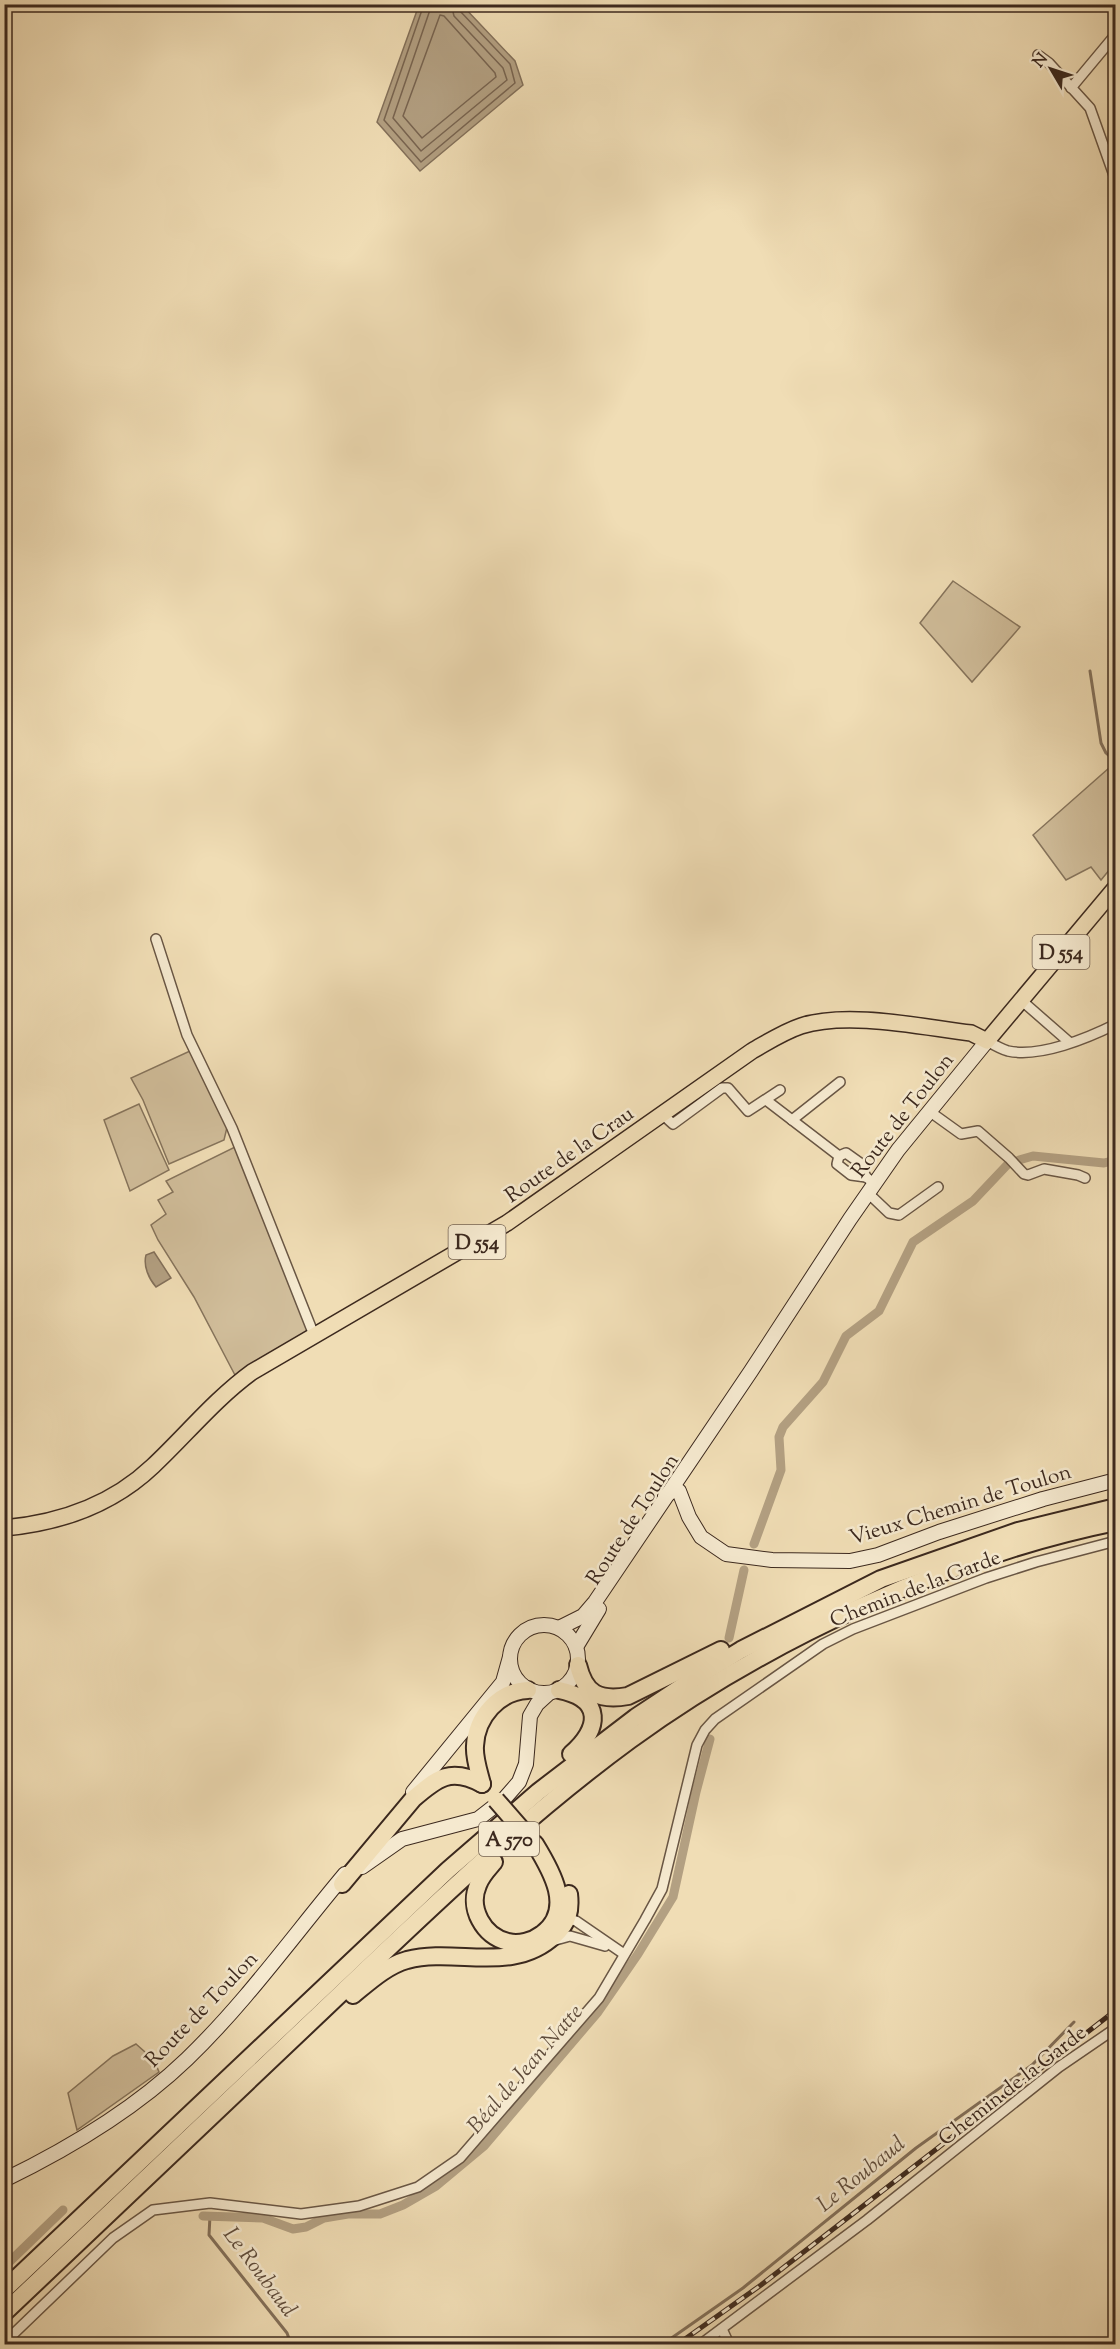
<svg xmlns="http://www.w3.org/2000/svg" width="1120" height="2349" viewBox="0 0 1120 2349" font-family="'Sorts Mill Goudy',serif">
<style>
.green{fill:#d1be9b;stroke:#86745c;stroke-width:1.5}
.water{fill:#b3a082;stroke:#83705a;stroke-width:1.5}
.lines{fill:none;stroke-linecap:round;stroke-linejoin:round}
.shore{stroke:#786450;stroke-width:1.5}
.stream{stroke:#83705a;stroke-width:3}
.canal{stroke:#b3a082;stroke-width:9}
.street-casing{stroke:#695644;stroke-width:12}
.secondary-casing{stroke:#3c291e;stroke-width:16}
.primary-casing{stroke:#3c291e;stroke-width:18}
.highway-casing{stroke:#3c291e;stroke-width:20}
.street{stroke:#f5e9cf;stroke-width:9}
.secondary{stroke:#f5e9cf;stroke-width:14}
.primary{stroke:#f0ddb5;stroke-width:15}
.highway{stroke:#f0ddb5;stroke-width:16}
.rail-casing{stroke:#3c291e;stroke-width:5}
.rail{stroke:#f5e9cf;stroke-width:3;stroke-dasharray:9;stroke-linecap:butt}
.highway-bridge-casing{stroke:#3c291e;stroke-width:20;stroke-linecap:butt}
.highway-bridge{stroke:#f0ddb5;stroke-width:16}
.labels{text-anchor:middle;stroke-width:5;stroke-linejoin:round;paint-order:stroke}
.shield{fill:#f5e9cf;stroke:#746353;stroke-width:1.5}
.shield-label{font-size:20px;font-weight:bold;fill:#3c291e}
.street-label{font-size:21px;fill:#3c291e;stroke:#f5e9cf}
.water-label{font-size:22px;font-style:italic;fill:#604d3c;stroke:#f5e9cf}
</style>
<rect width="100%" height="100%" fill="#f0ddb5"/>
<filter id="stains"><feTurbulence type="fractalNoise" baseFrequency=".00333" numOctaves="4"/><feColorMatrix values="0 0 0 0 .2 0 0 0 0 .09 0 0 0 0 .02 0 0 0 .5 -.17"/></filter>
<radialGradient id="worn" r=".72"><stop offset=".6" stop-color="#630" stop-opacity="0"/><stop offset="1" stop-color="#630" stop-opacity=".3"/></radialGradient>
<!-- green -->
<g class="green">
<polygon points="953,581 1020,627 972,682 920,623"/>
<polygon points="1109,768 1115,774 1115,863 1101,880 1091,867 1066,880 1033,835"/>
<polygon points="190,1051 228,1123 224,1140 169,1164 143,1100 131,1078"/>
<polygon points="139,1104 169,1170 130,1191 104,1120"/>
<polygon points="235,1147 309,1331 236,1377 194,1297 158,1240 151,1225 166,1214 158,1200 173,1192 166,1181"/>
<polygon points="136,2044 154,2060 159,2072 77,2130 68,2093 113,2056"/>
</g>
<!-- water -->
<g class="water">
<polygon points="419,5 462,5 515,61 523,85 420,171 377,122"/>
<path d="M154,1252L171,1278L156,1287C149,1279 143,1266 146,1255Z"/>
</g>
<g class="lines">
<!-- shore -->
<g class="shore">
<polyline points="424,4 384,120 421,162 515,83 510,64 460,11 458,4"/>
<polyline points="432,4 393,118 421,151 507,80 503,68 454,16 451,4"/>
<polygon points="440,15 444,16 495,73 496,77 422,138 403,116"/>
</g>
<!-- stream -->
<g class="stream">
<polyline points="1090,671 1101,743 1106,753 1116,762"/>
<polyline points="210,2216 209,2235 287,2333 291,2344"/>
<polyline points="663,2344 743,2288 916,2148 1032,2065 1074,2022"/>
</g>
<!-- canal -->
<g class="canal">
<polyline points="1019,1160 1033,1156 1104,1163 1116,1160"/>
<polyline points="754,1544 781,1470 779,1437 783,1427 823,1382 846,1336 879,1311 913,1242 973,1201 1008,1164"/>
<polyline points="729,1638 744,1570"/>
<polyline points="203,2216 263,2218 293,2229 306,2227 324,2218 348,2214 380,2214 403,2205 436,2186 484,2146 598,2012 638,1954 673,1897 696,1792 710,1739"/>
<polyline points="4,2267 63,2210"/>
</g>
<!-- street casing -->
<g class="street-casing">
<g id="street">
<polyline points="1038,55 1049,63 1090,108 1116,181"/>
<polyline points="1071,88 1116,34"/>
<polyline points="156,939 187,1035 232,1128 314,1335"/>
<polyline points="1021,1000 1069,1042"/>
<path d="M987,1041C994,1045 1001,1049 1008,1051C1040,1058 1088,1038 1116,1024"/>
<polyline points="766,1100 839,1156"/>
<polyline points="929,1111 961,1134 978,1131 1009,1158 1024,1174 1028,1175 1044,1169 1078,1175 1085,1178"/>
<polyline points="662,1114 673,1124 722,1088 728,1088 748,1111 780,1090"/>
<polyline points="792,1120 840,1082"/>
<polyline points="839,1156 846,1153 860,1163 866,1177 875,1184"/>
<polyline points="839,1156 837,1164 851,1175 866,1177"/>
<polyline points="868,1193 889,1213 899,1215 938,1187"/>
<polyline points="565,1918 576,1921 624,1954"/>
<polyline points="552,1941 570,1936 605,1946"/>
<polyline points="722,2329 729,2344"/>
<polyline points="4,2343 113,2238 153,2210 210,2203 301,2214 359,2206 418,2187 460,2158 599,1998 645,1920 662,1889 697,1745 705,1730 715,1719 823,1644 853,1629 986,1578 1036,1562 1116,1541"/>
<polyline points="701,2344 867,2220 1059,2067 1116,2028"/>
</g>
</g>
<!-- secondary casing -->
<g class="secondary-casing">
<g id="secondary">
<polyline points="665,1496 674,1490 679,1491 689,1517 701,1537 726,1554 772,1560 850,1561 878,1555 939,1532 1043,1499 1116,1480"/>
<circle cx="544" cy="1659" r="34"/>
<polyline points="559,1628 583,1616 595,1602 751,1371 850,1219 898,1150 987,1041"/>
<polyline points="576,1647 599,1609"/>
<polyline points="413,1792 503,1682 510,1657"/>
<polyline points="362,1867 402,1839 478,1819 505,1798 519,1782 526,1764 530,1716 537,1704 549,1693"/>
<path d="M4,2180C70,2148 134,2110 187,2059C246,2002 293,1936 345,1874"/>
</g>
</g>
<!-- primary casing -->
<g class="primary-casing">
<path id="primary" d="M4,1528C60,1523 112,1505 153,1466C186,1435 215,1399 252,1372L507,1223L752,1051C768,1042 783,1032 801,1026C848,1011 921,1027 971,1033L987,1041L1116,887"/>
</g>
<!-- highway casing -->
<g class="highway-casing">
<g id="highway">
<path d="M578,1665C585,1694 599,1701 628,1696L721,1650"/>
<path d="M559,1690C604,1699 600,1729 571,1754"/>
<path d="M482,1784C479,1772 474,1758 475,1746C476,1717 499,1691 528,1690"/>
<path d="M494,1862C488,1869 481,1876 478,1885C468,1908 483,1936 508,1942C519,1945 533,1941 542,1934C575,1910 551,1870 535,1844"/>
<path d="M342,1884L413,1799C437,1778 451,1767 482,1784"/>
<path d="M353,1995C369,1982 386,1966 407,1960C457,1947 513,1975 555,1935C568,1923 571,1911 569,1894"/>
<polyline points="4,2290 448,1870 538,1792 636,1717 692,1680 741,1650 881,1579 1018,1531 1116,1507"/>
<path d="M4,2313C109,2214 213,2115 317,2016C418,1920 518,1822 630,1740C768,1640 948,1556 1116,1522"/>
</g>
</g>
<!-- street -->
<use href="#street" class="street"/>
<!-- secondary -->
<use href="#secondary" class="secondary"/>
<!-- primary -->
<use href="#primary" class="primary"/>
<!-- highway -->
<use href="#highway" class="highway"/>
<!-- rail casing -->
<g class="rail-casing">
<polyline id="rail" points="678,2344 761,2285 1116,2010"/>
</g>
<!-- rail -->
<use href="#rail" class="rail"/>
<!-- highway-bridge casing -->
<g class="highway-bridge-casing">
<polyline id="highway-bridge" points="496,1800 531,1840"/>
</g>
<!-- highway-bridge -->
<use href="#highway-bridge" class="highway-bridge"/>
</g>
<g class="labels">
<!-- shield labels -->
<g class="shield">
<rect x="1032.5" y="935" width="57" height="34" rx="4.5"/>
<rect x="448.5" y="1225" width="57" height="34" rx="4.5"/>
<rect x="479" y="1822" width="60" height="34" rx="4.5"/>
</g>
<g class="shield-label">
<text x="1061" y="959">D 554</text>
<text x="477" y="1249">D 554</text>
<text x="509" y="1846">A 570</text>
</g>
<!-- street labels -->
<g class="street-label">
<text transform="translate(902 1115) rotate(-52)" y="7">Route de Toulon</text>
<text transform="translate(569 1154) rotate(-35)" y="7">Route de la Crau</text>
<text transform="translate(960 1504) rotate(-17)" y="7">Vieux Chemin de Toulon</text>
<text transform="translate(632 1519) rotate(-57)" y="7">Route de Toulon</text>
<text transform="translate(915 1588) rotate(-21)" y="7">Chemin de la Garde</text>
<text transform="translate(201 2009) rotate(-46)" y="7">Route de Toulon</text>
<text transform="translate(1012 2085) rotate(-38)" y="7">Chemin de la Garde</text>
</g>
<!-- water labels -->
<g class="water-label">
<text transform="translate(524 2068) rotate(-49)" y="8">Béal de Jean Natte</text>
<text transform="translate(860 2173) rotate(-39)" y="8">Le Roubaud</text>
<text transform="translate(261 2271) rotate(53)" y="8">Le Roubaud</text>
</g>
</g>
<!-- margin -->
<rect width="1120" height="2349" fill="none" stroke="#f0ddb5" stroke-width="24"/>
<rect x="6" y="6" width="1108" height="2337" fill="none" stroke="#3c291e" stroke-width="3"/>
<rect x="12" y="12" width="1096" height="2325" fill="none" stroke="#3c291e" stroke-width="1.5"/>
<!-- north arrow -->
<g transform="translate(1051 69) rotate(309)" stroke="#f5e9cf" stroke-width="4.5" paint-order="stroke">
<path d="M0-4.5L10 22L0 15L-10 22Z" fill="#3c291e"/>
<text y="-9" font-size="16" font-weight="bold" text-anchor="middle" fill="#3c291e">N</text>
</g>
<rect width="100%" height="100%" filter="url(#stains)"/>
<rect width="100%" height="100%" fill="url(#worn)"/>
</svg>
